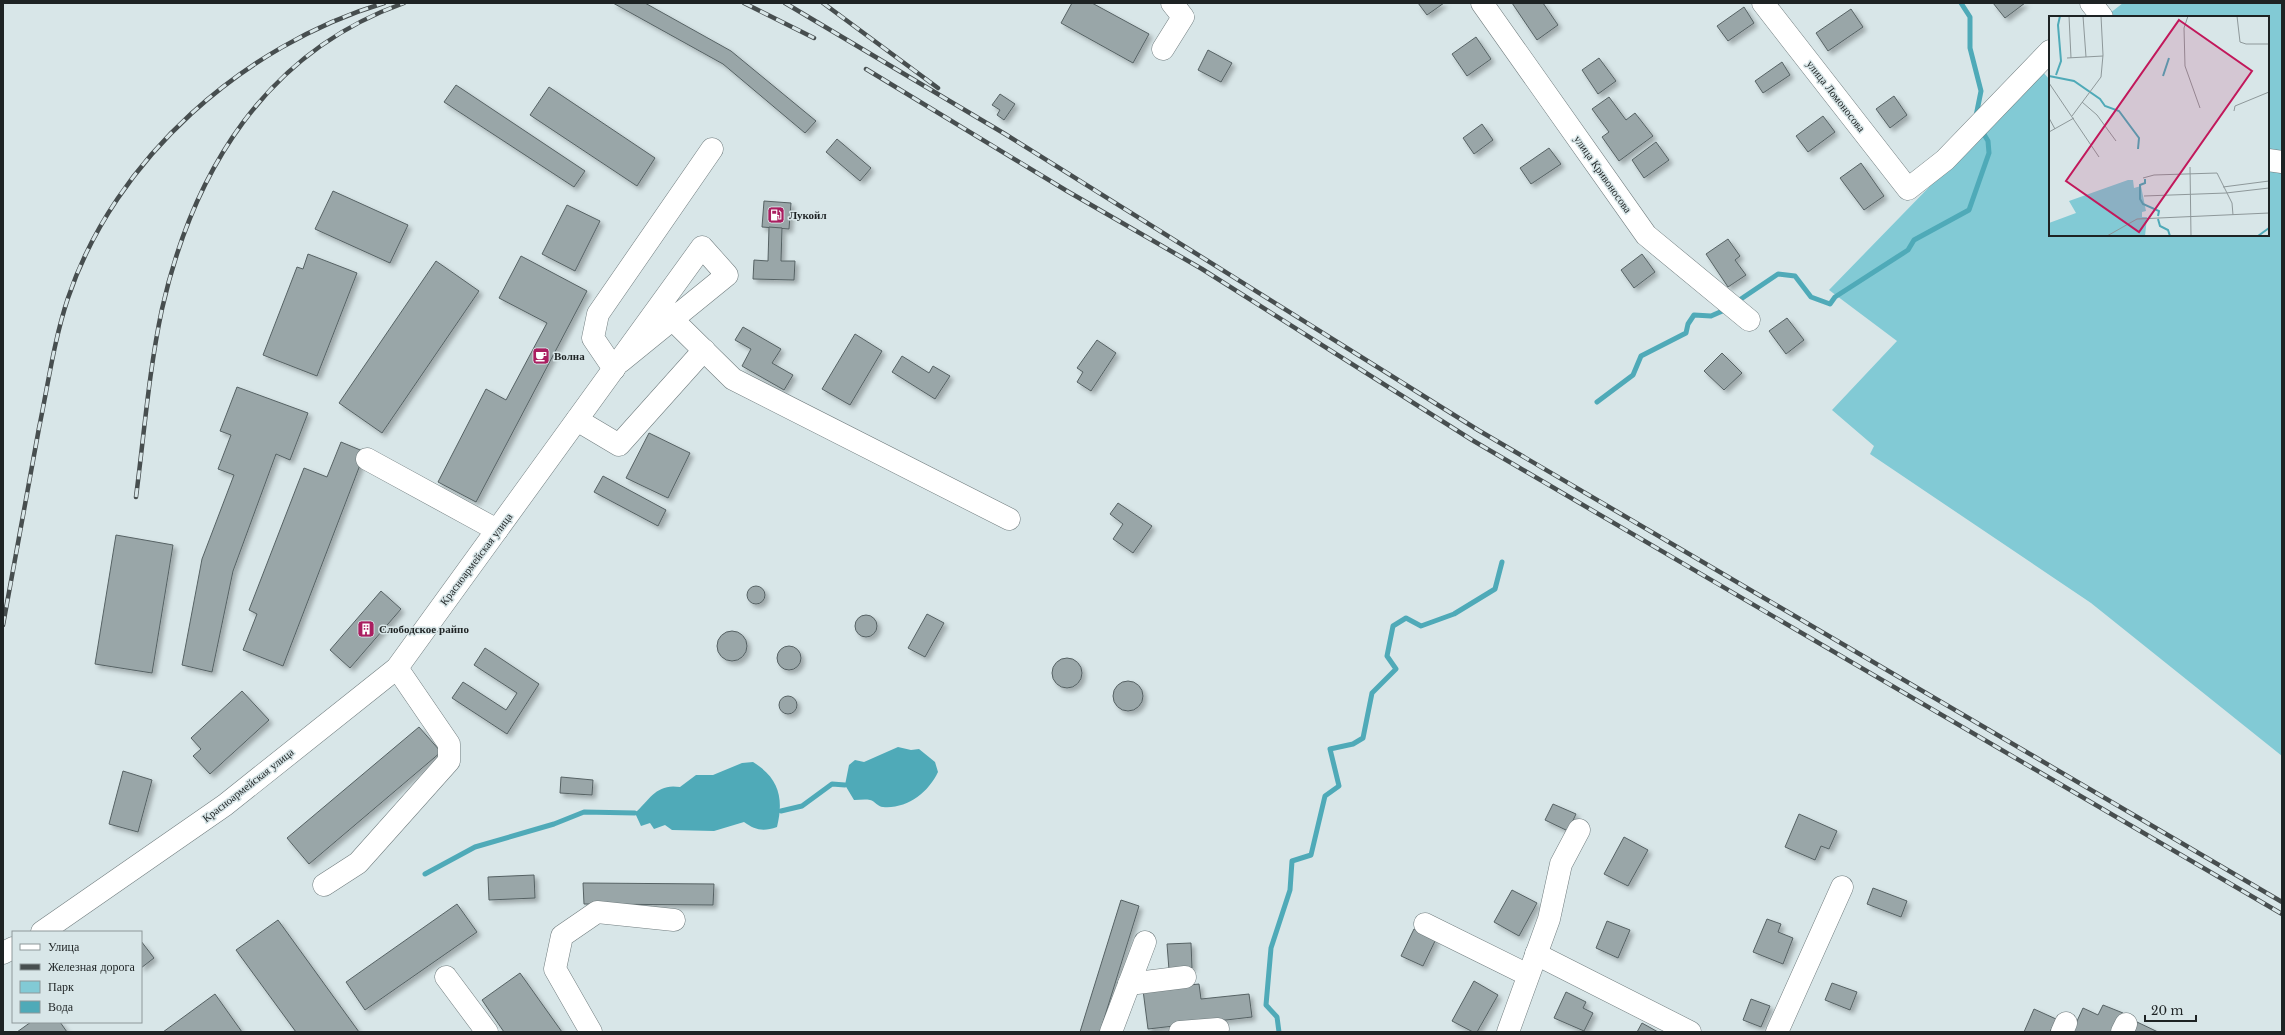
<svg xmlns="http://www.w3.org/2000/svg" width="2285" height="1035" viewBox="0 0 2285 1035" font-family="'Libre Baskerville',serif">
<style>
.green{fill:#82cad5}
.water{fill:#4faab8}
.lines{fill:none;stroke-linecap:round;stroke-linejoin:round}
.stream{stroke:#4faab8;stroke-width:5}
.building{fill:#99a6a8;stroke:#566264;filter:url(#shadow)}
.minor-casing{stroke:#717d7f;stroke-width:23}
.minor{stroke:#fff;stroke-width:22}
.rail-casing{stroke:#474e4f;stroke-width:4.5}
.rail{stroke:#d8e6e8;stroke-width:3;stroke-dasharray:9;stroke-linecap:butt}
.labels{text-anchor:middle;stroke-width:3;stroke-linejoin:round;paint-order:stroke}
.street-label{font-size:11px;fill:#1e2324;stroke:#d8e6e8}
.poi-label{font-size:11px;font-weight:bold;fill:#1e2324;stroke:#d8e6e8;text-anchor:start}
.inset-river{fill:none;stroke:#4faab8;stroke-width:2}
.inset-road{fill:none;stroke:#8e989a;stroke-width:1}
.view{fill:#c2185b;fill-opacity:0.15;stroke:#c2185b;stroke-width:2}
.inset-edge{fill:none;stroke:#1e2324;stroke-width:2}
</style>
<defs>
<filter id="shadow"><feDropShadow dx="3.5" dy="3.5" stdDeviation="2" flood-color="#0004"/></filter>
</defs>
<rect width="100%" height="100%" fill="#d8e6e8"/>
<!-- green -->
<polygon class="green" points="2123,3 2282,3 2282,756 2091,603 1870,454 1874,446 1832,410 1897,341 1829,290 2042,71 2050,80 2050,235 2268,235 2268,17 2105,17"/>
<!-- water -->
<g class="water">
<path d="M898,747L911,750L919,749L935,762L938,772C928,793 907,809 883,807C878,807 875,801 870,800C865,799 859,800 854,800L845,785L849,765L855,760L864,762Z"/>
<path d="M753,762C779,778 784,798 777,827C763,832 755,830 744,822L714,831L672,830L665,825L654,829L650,823L641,826L635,813C650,799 657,783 680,787L696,775H713L742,763Z"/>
</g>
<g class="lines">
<!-- stream -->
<g class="stream">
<polyline points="1961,3 1970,17 1970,48 1981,91 1976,116"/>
<polyline points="1735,303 1778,274 1795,276 1811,297 1830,304 1835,297 1908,250 1914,240 1969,210 1989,153 1988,141 1982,131"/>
<polyline points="1597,402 1633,375 1641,356 1686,333 1688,324 1694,315 1711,316 1727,309"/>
<polyline points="781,811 802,806 832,784 845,785"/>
<polyline points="425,874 475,847 554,824 584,812 635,813"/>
<polyline points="1279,1032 1277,1017 1266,1005 1271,948 1290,890 1292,861 1311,855 1325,796 1339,786 1330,749 1353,744 1363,738 1372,693 1396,669 1387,656 1393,626 1406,618 1421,626 1454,614 1495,589 1502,562"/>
</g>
</g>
<!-- building -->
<g class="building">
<polygon points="613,3 645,3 731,51 816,121 805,133 723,64"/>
<polygon points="1072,3 1092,3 1149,34 1133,63 1061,23"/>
<polygon points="1418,3 1444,3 1427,15"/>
<polygon points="1512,3 1543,3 1558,25 1537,40"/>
<polygon points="1993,3 2025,3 2005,18"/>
<polygon points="1744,7 1754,23 1728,41 1717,26"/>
<polygon points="1851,9 1863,27 1828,51 1816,33"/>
<polygon points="1476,37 1491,59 1467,76 1452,54"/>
<polygon points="1208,50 1232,63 1221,82 1198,70"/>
<polygon points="1599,58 1616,81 1598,94 1582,70"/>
<polygon points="1782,62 1790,75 1763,93 1755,81"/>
<polygon points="456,85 585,171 574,187 444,102"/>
<polygon points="549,87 655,158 637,186 530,115"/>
<polygon points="1000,94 1015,104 1004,120 997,115 1000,110 992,105"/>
<polygon points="1894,96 1907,115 1890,128 1876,109"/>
<polygon points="1609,97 1626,120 1635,113 1653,136 1619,161 1602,137 1609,132 1592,109"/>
<polygon points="1823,116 1835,132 1808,152 1796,136"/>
<polygon points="1482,124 1493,140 1474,154 1463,138"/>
<polygon points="837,139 871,168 860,181 826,152"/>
<polygon points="1656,142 1669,160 1644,178 1632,160"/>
<polygon points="1549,148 1561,164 1531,184 1520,168"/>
<polygon points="1861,163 1884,196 1864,210 1840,178"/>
<polygon points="333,191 408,225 390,263 315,229"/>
<polygon points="764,201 791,203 789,229 762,227"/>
<polygon points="567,205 600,221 575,271 542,254"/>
<polygon points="769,227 782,228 781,261 795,261 794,280 753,279 754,260 768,261"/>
<polygon points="1728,239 1740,256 1735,260 1746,275 1728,287 1706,254"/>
<polygon points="308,254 357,273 317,376 263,355 297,267 303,269"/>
<polygon points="1642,254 1655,272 1634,288 1621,270"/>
<polygon points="521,256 587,291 476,502 438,482 486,389 506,400 547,323 499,298"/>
<polygon points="436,261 479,291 382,433 339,403"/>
<polygon points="1787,318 1804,340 1786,354 1769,331"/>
<polygon points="743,327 781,349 772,363 793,375 784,390 742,366 751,349 735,340"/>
<polygon points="855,334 882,351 850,405 822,389"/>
<polygon points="1097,340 1116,353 1091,391 1077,382 1083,372 1077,368"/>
<polygon points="1722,353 1742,373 1724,390 1704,371"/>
<polygon points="902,356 929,373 933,366 950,376 935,399 892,372"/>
<polygon points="237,387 308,413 290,460 276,454 233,571 212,672 182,665 202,559 234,475 218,469 231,435 220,431"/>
<polygon points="649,433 690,453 668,498 626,478"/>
<polygon points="341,442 365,452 283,666 243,650 257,614 249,610 304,468 327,477"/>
<polygon points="603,476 666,510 658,526 594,492"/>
<polygon points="1118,503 1152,526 1133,553 1113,539 1123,524 1110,514"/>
<polygon points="116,535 173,545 152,673 95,664"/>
<circle cx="756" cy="595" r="9"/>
<polygon points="381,591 401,609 350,668 330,650"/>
<polygon points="927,614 944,623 925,657 908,648"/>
<circle cx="866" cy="626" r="11"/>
<circle cx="732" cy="646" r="15"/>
<circle cx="789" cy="658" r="12"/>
<polygon points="485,648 539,684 507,734 452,698 463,682 506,710 517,693 474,665"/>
<circle cx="1067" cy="673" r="15"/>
<circle cx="1128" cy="696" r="15"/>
<polygon points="242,691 269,720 210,774 193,756 201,749 191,738"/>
<circle cx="788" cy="705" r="9"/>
<polygon points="419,727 441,752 309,864 287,838"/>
<polygon points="123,771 152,780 138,832 109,824"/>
<polygon points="561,777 593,780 592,795 560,793"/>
<polygon points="1553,804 1576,814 1568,831 1545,820"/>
<polygon points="1799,814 1837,831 1829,849 1821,846 1815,860 1785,847"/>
<polygon points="1624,837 1648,850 1628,886 1604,874"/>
<polygon points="534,875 535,898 489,900 488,877"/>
<polygon points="583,883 714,884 713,905 584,904"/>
<polygon points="1873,888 1907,901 1901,917 1867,904"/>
<polygon points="1512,890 1537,903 1519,936 1494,922"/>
<polygon points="1121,900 1139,906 1100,1032 1080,1032"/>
<polygon points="457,904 477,932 365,1010 346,982"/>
<polygon points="1767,919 1781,924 1778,932 1793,938 1783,964 1753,952"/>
<polygon points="278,920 359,1032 296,1032 236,950"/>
<polygon points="1607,921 1630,930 1618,958 1596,948"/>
<polygon points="1414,929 1436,939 1423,966 1401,956"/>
<polygon points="141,941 154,958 141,968"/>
<polygon points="1191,943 1192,968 1169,970 1167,944"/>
<polygon points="520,973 562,1032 504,1032 482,1000"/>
<polygon points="1474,981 1498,995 1477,1032 1473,1032 1452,1021"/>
<polygon points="1832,983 1857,992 1850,1010 1825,1000"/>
<polygon points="1199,984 1201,999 1249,994 1252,1017 1148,1029 1143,990"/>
<polygon points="1566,992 1586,1002 1583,1008 1593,1013 1584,1031 1554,1018"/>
<polygon points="215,994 242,1032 163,1032"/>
<polygon points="1751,999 1770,1006 1761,1027 1743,1020"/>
<polygon points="2103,1005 2123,1013 2114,1032 2072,1032 2083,1008 2098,1015"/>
<polygon points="2034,1009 2056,1019 2050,1032 2024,1032"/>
<polygon points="31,1022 60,1022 67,1032 17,1032"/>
<polygon points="2137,1022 2158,1032 2132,1032"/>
<polygon points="1642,1023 1658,1032 1637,1032"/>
</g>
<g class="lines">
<!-- minor casing -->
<g class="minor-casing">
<g id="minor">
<polyline points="1482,3 1646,235 1749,320"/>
<polyline points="1763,3 1908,189 1945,160 2050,51"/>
<polyline points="2091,3 2102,17"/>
<polyline points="1163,49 1183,17 1172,3"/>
<polyline points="2268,160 2282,162"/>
<polyline points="672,319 733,379 1009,519"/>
<polyline points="614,369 593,338 598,314 712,149"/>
<polyline points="577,420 619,445 704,350"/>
<polyline points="367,459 497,530"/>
<polyline points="324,885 358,863 449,761 449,744 397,668"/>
<polyline points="1425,924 1528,975"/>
<polyline points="42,932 225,805 397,668 702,247 727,275 620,362"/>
<polyline points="3,953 13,948"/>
<polyline points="1536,954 1690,1032"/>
<polyline points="446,977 487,1032"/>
<polyline points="1129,984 1185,977"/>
<polyline points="591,1032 555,969 562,936 597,912 674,920"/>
<polyline points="1111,1032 1145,942"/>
<polyline points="1180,1032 1218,1029"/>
<polyline points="1508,1032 1549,919 1561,864 1579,830"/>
<polyline points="1777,1032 1842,887"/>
<polyline points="2062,1032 2066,1023"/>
<polyline points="2122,1032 2126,1024"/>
</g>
</g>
<!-- minor -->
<use href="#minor" class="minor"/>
<!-- rail casing -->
<g class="rail-casing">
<g id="rail">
<polyline points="744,3 814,38"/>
<polyline points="785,3 1005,134 1478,430 2282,902"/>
<polyline points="823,3 938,88"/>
<polyline points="866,69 1067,191 1202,269 1472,440 2282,914"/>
<path d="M136,497C144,435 149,370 162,309C193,171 266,52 404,3"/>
<path d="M3,625C15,560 27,494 39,428C48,385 54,340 68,298C115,158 244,45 384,3"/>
</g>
</g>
<!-- rail -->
<use href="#rail" class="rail"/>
</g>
<!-- icons -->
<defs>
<g id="fuel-square" transform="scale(0.9)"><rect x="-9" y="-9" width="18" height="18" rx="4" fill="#aa1e60" stroke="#d8e6e8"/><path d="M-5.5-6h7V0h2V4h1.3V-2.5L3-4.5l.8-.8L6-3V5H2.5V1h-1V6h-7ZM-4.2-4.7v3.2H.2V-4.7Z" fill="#fff"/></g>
<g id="cafe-square" transform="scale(0.9)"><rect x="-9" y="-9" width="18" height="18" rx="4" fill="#aa1e60" stroke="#d8e6e8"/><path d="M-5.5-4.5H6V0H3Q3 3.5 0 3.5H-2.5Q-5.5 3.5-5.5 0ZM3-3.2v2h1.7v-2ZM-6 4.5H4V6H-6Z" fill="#fff"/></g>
<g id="building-square" transform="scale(0.9)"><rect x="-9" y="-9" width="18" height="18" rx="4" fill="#aa1e60" stroke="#d8e6e8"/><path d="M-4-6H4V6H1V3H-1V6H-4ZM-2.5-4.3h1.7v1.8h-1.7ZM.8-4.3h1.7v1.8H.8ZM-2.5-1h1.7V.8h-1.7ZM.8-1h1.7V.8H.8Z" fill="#fff"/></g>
</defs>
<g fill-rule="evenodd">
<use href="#fuel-square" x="776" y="215"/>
<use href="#cafe-square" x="541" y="356"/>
<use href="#building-square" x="366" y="629"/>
</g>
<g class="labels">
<!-- street labels -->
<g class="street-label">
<text transform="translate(1836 96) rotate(52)" y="4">улица Ломоносова</text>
<text transform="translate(1603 174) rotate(55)" y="4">улица Кривоносова</text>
<text transform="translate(476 559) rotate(-53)" y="4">Красноармейская улица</text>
<text transform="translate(248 785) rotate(-38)" y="4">Красноармейская улица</text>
</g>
<!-- poi labels -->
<g class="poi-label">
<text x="789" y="219">Лукойл</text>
<text x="554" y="360">Волна</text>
<text x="379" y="633">Слободское райпо</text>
</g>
</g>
<!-- overview -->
<g transform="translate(2049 16)">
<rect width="220" height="220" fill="#d8e6e8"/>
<path d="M79,164H84L85,172L92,170L97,195L93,196V201H98L96,220H0V207L27,197L20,185Z" fill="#82cad5"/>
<path class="inset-river" d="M7,59L12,45L9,9L11,0M0,60L25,65L51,83L56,90L70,95L90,122L89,133M114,60L120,42M96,163V167L91,169V183L94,188L110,195L109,200M109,203L111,210L119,214L121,220M209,220L220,212"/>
<path class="inset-road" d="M20,0L22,42M34,0L37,41M139,0L135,12L136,50L151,92M188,0L191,26L197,28H220M18,42L54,40M0,67L50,141M33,86L48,99L67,125M185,95L186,90L220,76M23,100L52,61L54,39L52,0M0,102L6,113M0,116L25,102M141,151L142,220M94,162L105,159L168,157L183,187L184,199M174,171L220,165M95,180L177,177L220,172M58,220L88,203L220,197"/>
<path class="view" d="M130,4L203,55L90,216L17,165Z"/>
<rect width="220" height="220" class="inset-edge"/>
</g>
<!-- border -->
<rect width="2285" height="1035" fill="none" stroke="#1e2324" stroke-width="8"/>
<!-- legend -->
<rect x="12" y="931" width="130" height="92" fill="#d8e6e8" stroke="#8e989a"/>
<rect x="20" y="944" width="20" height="6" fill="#ffffff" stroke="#8e989a"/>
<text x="48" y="951" font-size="12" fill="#1e2324">Улица</text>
<rect x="20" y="964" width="20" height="6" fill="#474e4f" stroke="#8e989a"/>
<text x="48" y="971" font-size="12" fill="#1e2324">Железная дорога</text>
<rect x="20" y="981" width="20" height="12" fill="#82cad5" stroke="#8e989a"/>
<text x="48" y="991" font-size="12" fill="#1e2324">Парк</text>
<rect x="20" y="1001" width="20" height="12" fill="#4faab8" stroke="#8e989a"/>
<text x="48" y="1011" font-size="12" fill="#1e2324">Вода</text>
<!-- scale -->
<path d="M2145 1015v6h51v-6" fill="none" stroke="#1e2324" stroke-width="2"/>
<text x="2151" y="1015" font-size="12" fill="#1e2324" stroke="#d8e6e8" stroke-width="3" paint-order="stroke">20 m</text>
</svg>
